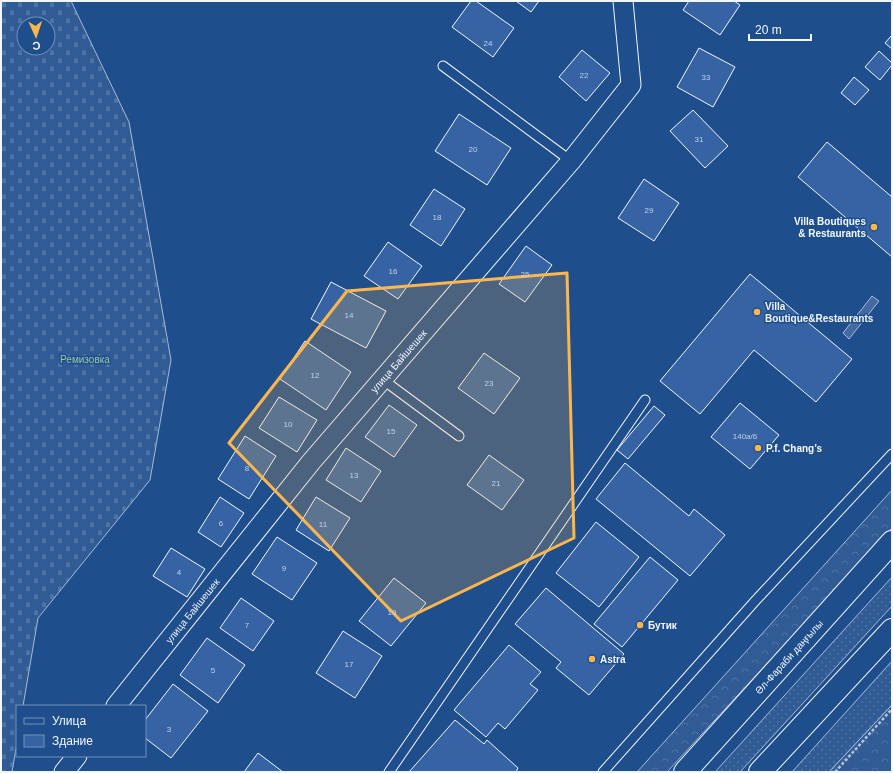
<svg xmlns="http://www.w3.org/2000/svg" width="893" height="773" viewBox="0 0 893 773" font-family="Helvetica,sans-serif">
<style>
.grass{fill:url(#grass-dots);stroke:#a8bbd7}
.forest{fill:url(#forest-crowns);stroke:#a8bbd7}
.cemetery{fill:url(#cemetery-stones);stroke:#a8bbd7;fill-rule:evenodd}
.water{fill:#446ba0;stroke:#a8bbd7}
.building{fill:#3563a3;stroke:#f2f6ff}
.lines{fill:none;stroke-linecap:round;stroke-linejoin:round}
.lane-casing{stroke:#f2f6ff;stroke-width:11}
.street-casing{stroke:#f2f6ff;stroke-width:21}
.primary-casing{stroke:#f2f6ff;stroke-width:24}
.path{stroke:#b3c4dc;stroke-width:2.5;stroke-dasharray:3 2;stroke-linecap:butt}
.lane{stroke:#1f4e8c;stroke-width:9}
.street{stroke:#1f4e8c;stroke-width:19}
.primary{stroke:#1f4e8c;stroke-width:22}
.marked{fill:#ffb74d;fill-opacity:0.2;stroke:#ffb74d;stroke-width:3;stroke-linejoin:round}
.poi-dot{fill:#ffb74d;stroke:#1f4e8c;stroke-width:1.5}
.labels{text-anchor:middle;stroke-width:3;stroke-linejoin:round;paint-order:stroke}
.number-label{font-size:8px;fill:#c3d1e8}
.poi-label{font-size:10px;font-weight:bold;fill:#f2f6ff;stroke:#1f4e8c;text-anchor:start}
.park-label{font-size:10px;fill:#97c8a6;stroke:#1f4e8c}
.street-label{font-size:10px;fill:#f2f6ff;stroke:#1f4e8c}
</style>
<defs>
<pattern id="grass-dots" width="8" height="8" patternUnits="userSpaceOnUse"><rect width="8" height="8" fill="#305b95"/><path d="M2 2h.1M6 6h.1" fill="none" stroke="#4e73a5" stroke-width="1.8" stroke-linecap="round"/></pattern>
<pattern id="forest-crowns" width="20" height="18" patternUnits="userSpaceOnUse"><rect width="20" height="18" fill="#305b95"/><path d="M2 6a3 3 0 1 1 6 0M12 15a3 3 0 1 1 6 0" fill="none" stroke="#4e73a5"/></pattern>
<pattern id="cemetery-stones" width="16" height="16" patternUnits="userSpaceOnUse"><rect width="16" height="16" fill="#305b95"/><path d="M2 7V4a2 2 0 0 1 4 0v3zM10 15v-3a2 2 0 0 1 4 0v3z" fill="#4e73a5"/></pattern>
</defs>
<rect width="100%" height="100%" fill="#1f4e8c"/>
<!-- grass -->
<g class="grass">
<polygon points="892,577 892,606 740,772 715,772"/>
<polygon points="892,661 892,705 829,772 792,772"/>
</g>
<!-- forest -->
<g class="forest">
<polygon points="892,490 892,528 667,772 637,772"/>
<polygon points="892,705 892,772 829,772"/>
</g>
<!-- cemetery -->
<path class="cemetery" d="M1,1H71L129,122L171,360L150,480L38,618L23,706H17V743L12,772H1ZM24,24H48V48H24Z"/>
<!-- water -->
<polygon class="water" points="872,296 879,301 849,339 843,333"/>
<!-- building -->
<g class="building">
<polygon points="471,1 476,1 514,28 493,57 452,27"/>
<polygon points="516,1 539,1 531,12"/>
<polygon points="689,1 734,1 740,5 720,35 683,10"/>
<polygon points="892,35 892,49 885,43"/>
<polygon points="699,48 735,67 713,107 677,87"/>
<polygon points="582,50 610,73 586,101 559,77"/>
<polygon points="879,51 892,63 892,65 880,80 865,67"/>
<polygon points="854,77 869,90 855,105 841,93"/>
<polygon points="693,110 728,146 705,168 670,131"/>
<polygon points="459,114 511,148 487,185 435,151"/>
<polygon points="827,142 892,197 892,257 798,177"/>
<polygon points="644,179 679,203 654,241 618,218"/>
<polygon points="434,189 465,209 441,246 410,225"/>
<polygon points="388,242 422,266 398,299 364,276"/>
<polygon points="526,246 552,265 525,302 499,284"/>
<polygon points="750,274 852,359 816,402 754,350 700,414 660,381"/>
<polygon points="331,282 386,311 366,348 311,319"/>
<polygon points="305,341 351,372 326,410 280,379"/>
<polygon points="484,353 520,378 494,414 458,388"/>
<polygon points="279,397 317,420 297,452 259,428"/>
<polygon points="740,403 779,435 750,469 711,437"/>
<polygon points="389,405 417,425 394,457 365,437"/>
<polygon points="654,406 665,415 628,459 617,450"/>
<polygon points="245,436 276,456 249,499 218,479"/>
<polygon points="346,448 381,471 361,502 326,480"/>
<polygon points="489,455 524,480 502,510 467,485"/>
<polygon points="625,463 689,516 694,509 725,535 690,576 596,499"/>
<polygon points="220,497 244,513 221,547 198,532"/>
<polygon points="316,497 350,518 329,551 296,530"/>
<polygon points="596,522 639,557 599,607 556,573"/>
<polygon points="277,537 317,563 292,600 252,574"/>
<polygon points="171,548 205,569 187,597 153,576"/>
<polygon points="650,557 678,580 622,647 594,624"/>
<polygon points="394,578 426,603 391,646 359,621"/>
<polygon points="546,588 624,654 589,695 556,668 561,662 515,624"/>
<polygon points="241,598 274,621 253,651 220,628"/>
<polygon points="343,631 382,656 355,698 316,673"/>
<polygon points="207,638 245,665 218,703 180,675"/>
<polygon points="509,645 541,672 530,684 538,690 505,729 498,723 486,737 454,710"/>
<polygon points="173,684 208,711 171,758 145,738 145,720"/>
<polygon points="455,720 484,744 487,740 518,768 516,772 409,772"/>
<polygon points="258,753 283,772 244,772"/>
</g>
<g class="lines">
<!-- lane casing -->
<g class="lane-casing">
<g id="lane">
<polyline points="443,66 571,161"/>
<polyline points="382,379 459,436"/>
<polyline points="389,772 645,400"/>
<polyline points="603,772 756,600 892,454"/>
</g>
</g>
<!-- street casing -->
<g class="street-casing">
<g id="street">
<path id="s1" d="M116,706L311,462L571,161L631,85L623,1"/>
<polyline points="64,772 77,756"/>
</g>
</g>
<!-- primary casing -->
<g class="primary-casing">
<g id="primary">
<path id="s2" d="M685,772L892,542"/>
<polyline points="760,772 892,630"/>
</g>
</g>
<!-- path -->
<polyline class="path" points="835,772 892,709"/>
<!-- lane -->
<use href="#lane" class="lane"/>
<!-- street -->
<use href="#street" class="street"/>
<!-- primary -->
<use href="#primary" class="primary"/>
</g>
<!-- marked area -->
<path class="marked" d="M567,273L574,538L401,621L229,443L347,291Z"/>
<!-- markers -->
<g class="poi-dot">
<circle cx="874" cy="227" r="4"/>
<circle cx="757" cy="312" r="4"/>
<circle cx="758" cy="448" r="4"/>
<circle cx="640" cy="625" r="4"/>
<circle cx="592" cy="659" r="4"/>
</g>
<g class="labels">
<!-- number labels -->
<g class="number-label">
<text x="488" y="46">24</text>
<text x="584" y="78">22</text>
<text x="706" y="80">33</text>
<text x="699" y="142">31</text>
<text x="473" y="152">20</text>
<text x="649" y="213">29</text>
<text x="437" y="220">18</text>
<text x="393" y="274">16</text>
<text x="525" y="277">25</text>
<text x="349" y="318">14</text>
<text x="315" y="378">12</text>
<text x="489" y="386">23</text>
<text x="288" y="427">10</text>
<text x="391" y="434">15</text>
<text x="745" y="439">140а/6</text>
<text x="247" y="471">8</text>
<text x="354" y="478">13</text>
<text x="496" y="486">21</text>
<text x="221" y="526">6</text>
<text x="323" y="527">11</text>
<text x="284" y="571">9</text>
<text x="179" y="575">4</text>
<text x="392" y="615">19</text>
<text x="247" y="628">7</text>
<text x="349" y="667">17</text>
<text x="213" y="673">5</text>
<text x="169" y="732">3</text>
</g>
<!-- poi labels -->
<g class="poi-label">
<text x="866" y="225" text-anchor="end">Villa Boutiques<tspan x="866" dy="12">&amp; Restaurants</tspan></text>
<text x="765" y="310">Villa<tspan x="765" dy="12">Boutique&amp;Restaurants</tspan></text>
<text x="766" y="452">P.f. Chang’s</text>
<text x="648" y="629">Бутик</text>
<text x="600" y="663">Astra</text>
</g>
<!-- park labels -->
<g class="park-label">
<text x="85" y="363">Ремизовка</text>
</g>
<!-- street labels -->
<g class="street-label">
<text dy="4" stroke="none"><textPath href="#s1" startOffset="446">улица Байшешек</textPath></text>
<text dy="4" stroke="none"><textPath href="#s1" startOffset="122">улица Байшешек</textPath></text>
<text dy="4" stroke="none"><textPath href="#s2" startOffset="155">Әл-Фараби даңғылы</textPath></text>
</g>
</g>
<!-- border -->
<rect width="893" height="773" fill="none" stroke="#f2f6ff" stroke-width="4"/>
<!-- legend -->
<rect x="16" y="705" width="130" height="52" fill="#1f4e8c" stroke="#7391ba"/>
<rect x="24" y="718" width="20" height="6" fill="#1f4e8c" stroke="#7391ba"/>
<text x="52" y="725" font-size="12" fill="#f2f6ff">Улица</text>
<rect x="24" y="735" width="20" height="12" fill="#3563a3" stroke="#7391ba"/>
<text x="52" y="745" font-size="12" fill="#f2f6ff">Здание</text>
<!-- north arrow -->
<g transform="translate(36 36) rotate(177)"><circle r="19" fill="#1f4e8c" stroke="#7391ba"/>
<path d="M0-3L7 15L0 10L-7 15Z" fill="#ffb74d"/>
<text y="-6" font-size="11" font-weight="bold" text-anchor="middle" fill="#f2f6ff">С</text>
</g>
<!-- scale -->
<path d="M749 34v6h62v-6" fill="none" stroke="#f2f6ff" stroke-width="2"/>
<text x="755" y="34" font-size="12" fill="#f2f6ff" stroke="#1f4e8c" stroke-width="3" paint-order="stroke">20 m</text>
</svg>
